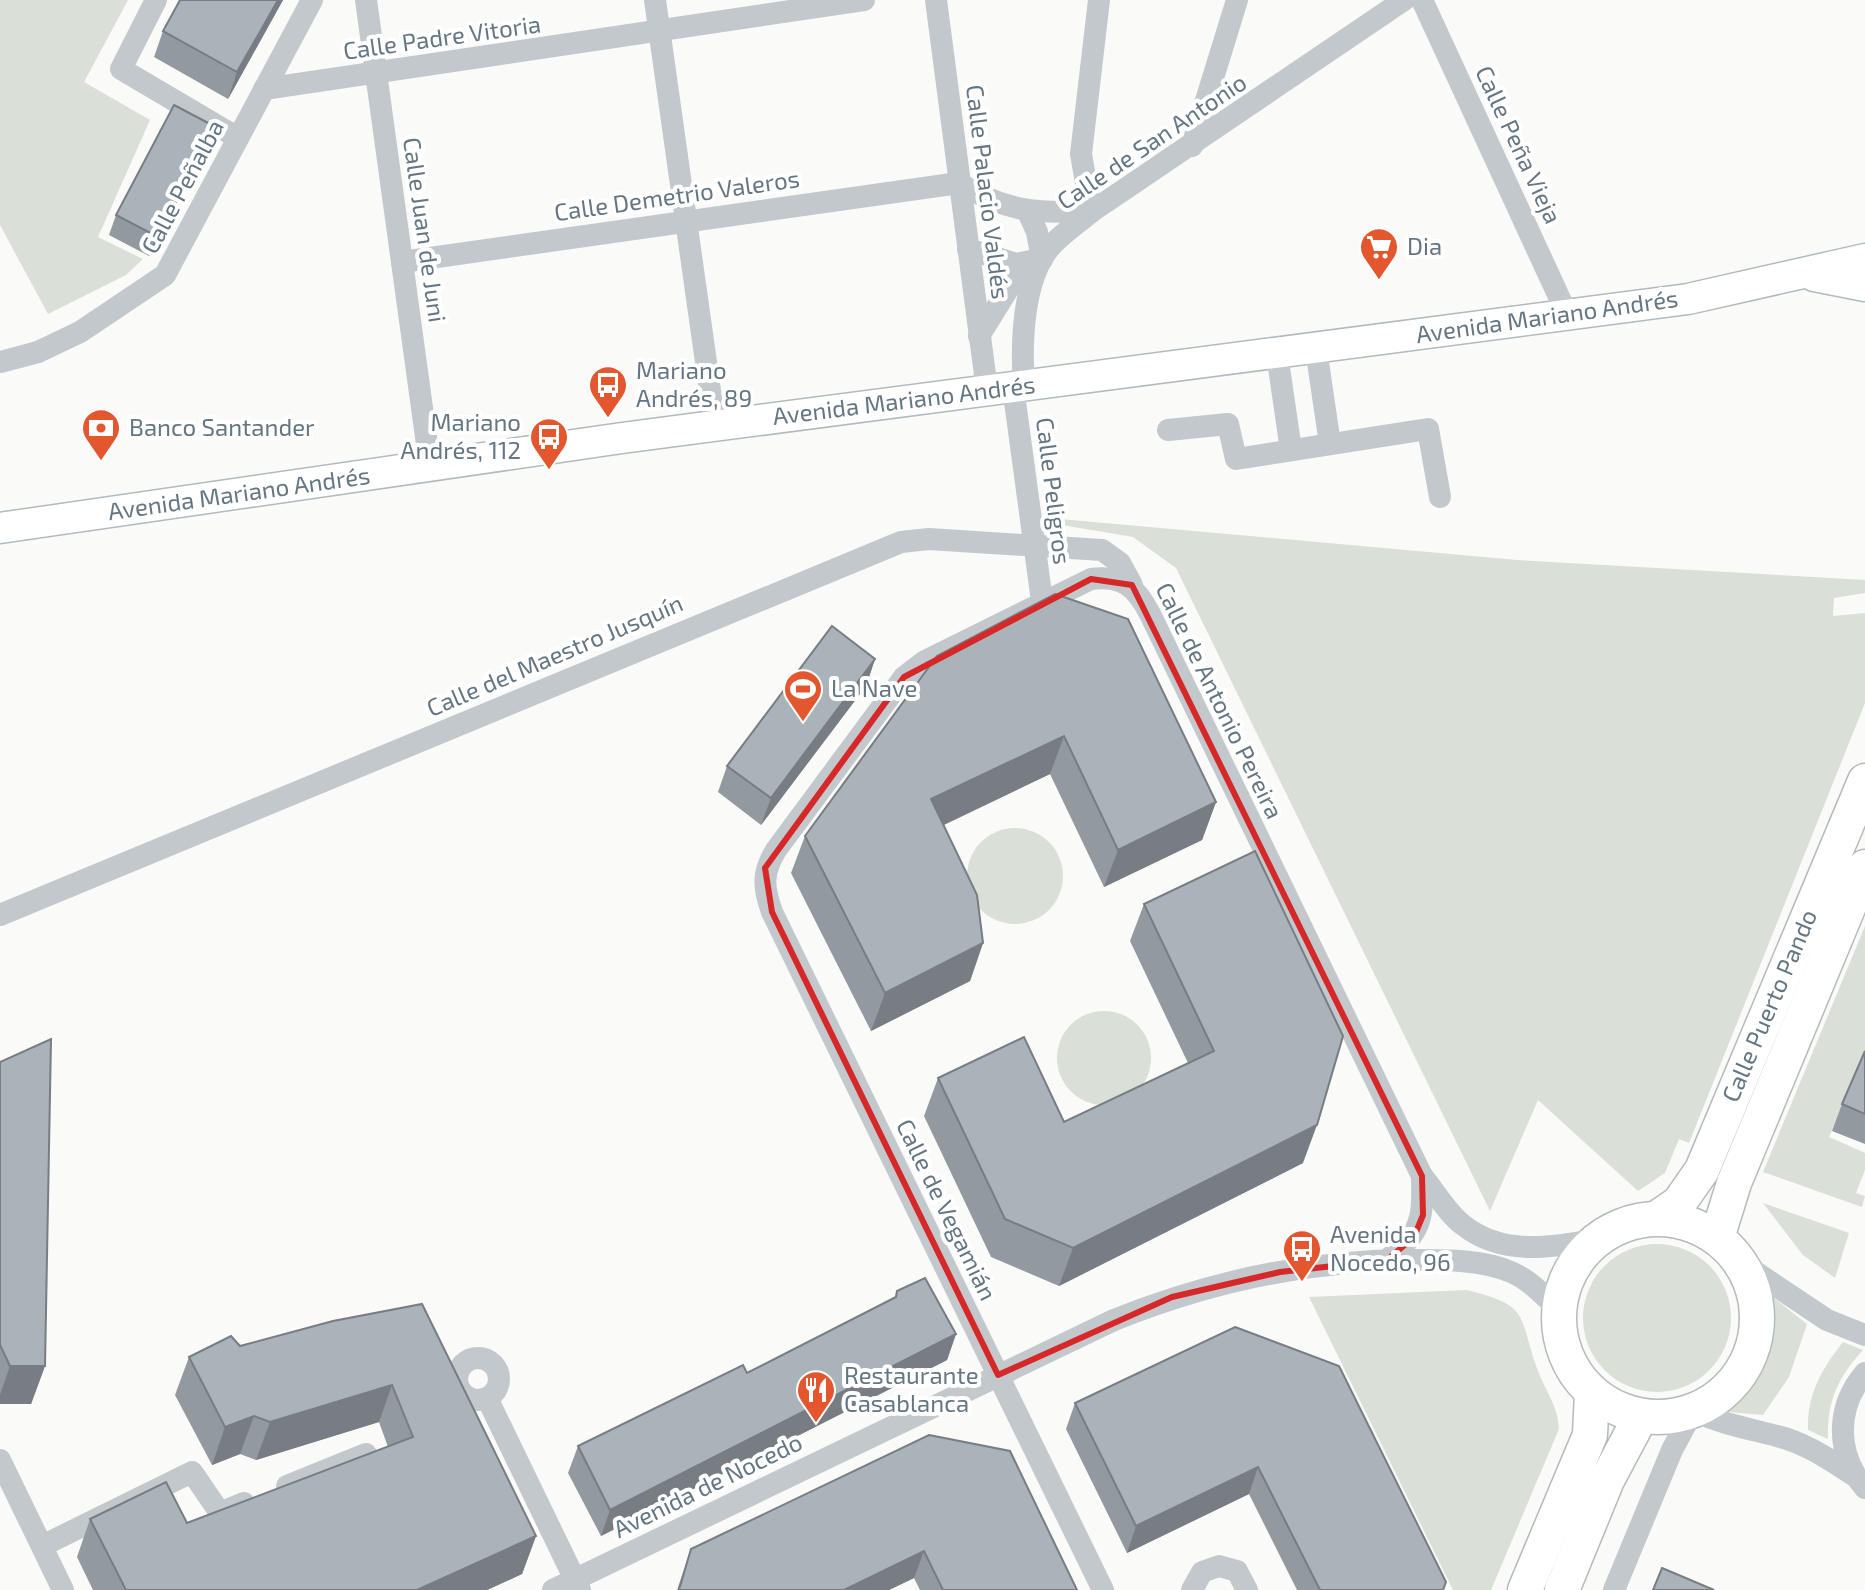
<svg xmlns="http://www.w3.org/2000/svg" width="1865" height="1590" viewBox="0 0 1865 1590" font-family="'Exo 2',sans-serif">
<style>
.green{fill:#dadfd7}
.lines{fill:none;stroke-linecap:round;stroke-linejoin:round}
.secondary-casing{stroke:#b3babf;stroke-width:33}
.primary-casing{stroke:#b5babe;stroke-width:37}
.minor{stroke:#c3c8cc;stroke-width:22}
.secondary{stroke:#fff;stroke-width:30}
.primary{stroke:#fff;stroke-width:34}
.wall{fill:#929a9f}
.shaded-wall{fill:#777d82}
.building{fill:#aab3b9;stroke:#777d82;stroke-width:2}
.marked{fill:none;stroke:#d62828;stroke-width:6;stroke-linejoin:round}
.labels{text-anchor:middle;stroke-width:8;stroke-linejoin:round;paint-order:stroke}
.street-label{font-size:24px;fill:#657683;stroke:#fff}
.poi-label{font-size:24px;fill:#657683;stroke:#fff;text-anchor:start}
</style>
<rect width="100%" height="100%" fill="#fafaf8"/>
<!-- green -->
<g class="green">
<polygon points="0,0 128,0 84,82 150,120 98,237 143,259 126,275 48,314 0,225"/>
<polygon points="1060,519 1517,560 1865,580 1865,593 1834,598 1833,616 1865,613 1865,703 1689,1143 1679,1139 1665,1173 1638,1191 1538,1100 1490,1211 1176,568 1133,537 1062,525"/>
<circle cx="1015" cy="876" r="48"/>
<polygon points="1865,926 1865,1056 1829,1137 1865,1153 1865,1170 1856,1193 1865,1196 1862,1207 1763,1172"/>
<circle cx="1104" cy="1058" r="47"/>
<polygon points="1763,1203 1849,1233 1835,1278 1803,1255"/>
<circle cx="1657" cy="1318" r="74"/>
<path d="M1466,1290C1533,1306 1517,1315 1538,1371C1546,1392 1558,1406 1559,1429L1491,1590H1453L1309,1297Z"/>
<path d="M1774,1298L1807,1324L1789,1377L1763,1415L1728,1412C1762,1378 1777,1347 1774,1298Z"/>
<path d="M1843,1342L1863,1350C1838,1377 1827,1401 1828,1439L1808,1430C1807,1395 1821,1370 1843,1342Z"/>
</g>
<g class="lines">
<!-- secondary casing -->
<g class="secondary-casing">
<g id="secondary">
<polyline points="1814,276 1865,286"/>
<polyline points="0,528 622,438 1688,299 1865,259"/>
</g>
</g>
<!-- primary casing -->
<g class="primary-casing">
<g id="primary">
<polyline points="1657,1218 1679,1203 1702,1170 1865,781"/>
<circle cx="1658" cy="1318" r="99"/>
<polyline points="1717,1238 1734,1183 1865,867"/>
<polyline points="1525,1590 1590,1435 1592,1393"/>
<polyline points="1562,1590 1607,1480 1641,1416"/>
</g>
</g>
<!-- minor -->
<g class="minor">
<polyline points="156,0 121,69 238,138"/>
<polyline points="366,0 430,466"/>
<polyline points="655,0 715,426"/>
<polyline points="936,0 987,390"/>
<polyline points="1422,0 1566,312"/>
<polyline points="264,89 864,0"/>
<polyline points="1192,146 1237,0"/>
<polyline points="1028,212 1037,232 1042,259"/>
<polyline points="1091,212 1081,154 1099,0"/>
<polyline points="968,249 1016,264 1040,259"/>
<path d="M402,262L959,183C1006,212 1036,213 1091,212"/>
<polyline points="979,336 1015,278 1042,259"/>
<polyline points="1316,349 1330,444"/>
<polyline points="1277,354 1291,450"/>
<polyline points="0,362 38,352 80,332 165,275 312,0"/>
<path d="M1024,386C1021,345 1022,277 1052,245C1063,233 1078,223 1091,212L1404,0"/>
<polyline points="1013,387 1042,601"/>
<polyline points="1168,430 1228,424 1236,459 1428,429 1440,497"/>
<polyline points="0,915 901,542 929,539 1102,550 1120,563 1132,585"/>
<path d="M1387,1260C1422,1230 1423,1222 1422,1176"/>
<polyline points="1739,1261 1827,1320 1865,1335"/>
<circle cx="478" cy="1379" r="21"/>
<path d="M1865,1373C1835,1408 1836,1454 1865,1488"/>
<polyline points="487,1398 580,1590"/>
<polyline points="0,1460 63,1590"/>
<polyline points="287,1486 366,1454"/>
<polyline points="42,1546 192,1472 220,1513 244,1503"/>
<path d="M553,1590L1114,1320C1211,1281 1315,1259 1420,1260C1449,1260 1483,1260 1511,1272C1530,1280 1544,1296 1559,1310"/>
<path d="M1103,1590L772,912C763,887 762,873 776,850L904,677L925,661L1091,579C1123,575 1136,587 1150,614L1422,1176C1435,1191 1447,1213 1463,1225C1502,1256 1552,1248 1597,1239"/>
<polyline points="1192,1590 1202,1572 1219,1566 1237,1571 1247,1590"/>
<path d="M1614,1590L1672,1450L1693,1411C1723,1424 1746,1428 1777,1436C1806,1443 1830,1460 1855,1476"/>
</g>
<!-- secondary -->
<use href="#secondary" class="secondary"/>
<!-- primary -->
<use href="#primary" class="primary"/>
</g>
<!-- wall -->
<g class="wall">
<polygon points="283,0 228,99 154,57 163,31"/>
<polygon points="207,146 149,256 109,235 116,215"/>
<polygon points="937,656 1216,802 1202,840 1104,887 1050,774 944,825 983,943 970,981 871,1031 791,873 805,836"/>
<polygon points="875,659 866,686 761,825 718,792 727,766"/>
<polygon points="1144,904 1303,1163 1059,1286 991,1257 924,1116 938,1078 1064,1122 1188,1063 1130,941"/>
<polygon points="1865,1051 1865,1144 1832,1131 1842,1104"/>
<polygon points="0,1062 45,1366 31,1404 0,1404"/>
<polygon points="897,1291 956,1334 947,1360 601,1536 568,1473 578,1446 747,1373 895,1297"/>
<polygon points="333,1321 536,1536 522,1574 487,1590 93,1590 77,1557 90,1519 187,1523 388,1447 379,1422 256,1460 240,1454 212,1465 175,1395 189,1357 240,1346"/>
<polygon points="1235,1327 1443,1590 1297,1590 1249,1494 1127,1553 1066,1429 1075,1403"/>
<polygon points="929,1435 1077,1590 920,1590 914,1578 889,1590 677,1590 691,1549"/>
</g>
<!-- shaded-wall -->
<g class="shaded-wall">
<polygon points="278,0 283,0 228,99 237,72"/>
<polygon points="214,126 207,146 149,256 156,236"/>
<polygon points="875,659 866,686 761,825 771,798"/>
<polygon points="1064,736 1050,774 918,837 931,799"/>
<polygon points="1216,802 1202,840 1104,887 1118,850"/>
<polygon points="983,943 970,981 871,1031 885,993"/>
<polygon points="1317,1125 1303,1163 1059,1286 1073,1248"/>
<polygon points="956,1334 947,1360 601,1536 610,1510"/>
<polygon points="10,1366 45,1366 31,1404 0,1404 0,1395"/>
<polygon points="392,1385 379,1422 256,1460 270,1422"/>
<polygon points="254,1416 240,1454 212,1465 225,1427"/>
<polygon points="1258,1467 1249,1494 1127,1553 1136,1526"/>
<polygon points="536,1536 522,1574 487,1590 417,1590"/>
<polygon points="924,1551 914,1578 889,1590 844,1590"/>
</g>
<!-- building -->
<g class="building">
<polygon points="180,0 278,0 237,72 163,31"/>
<polygon points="174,105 214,126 156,236 116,215"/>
<polygon points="1055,594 1128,619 1216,802 1118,850 1064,736 931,799 977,895 983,943 885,993 805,836 937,656"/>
<polygon points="832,626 875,659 771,798 727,766"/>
<polygon points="1255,851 1343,1036 1317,1125 1073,1248 1005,1219 938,1078 1024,1037 1064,1122 1214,1051 1144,904"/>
<polygon points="51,1039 45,1366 10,1366 0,1345 0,1062"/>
<polygon points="1865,1051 1865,1114 1842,1104"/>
<polygon points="925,1278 956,1334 610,1510 578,1446 743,1365 747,1373 896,1297 897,1291"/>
<polygon points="422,1304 536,1536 417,1590 126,1590 90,1519 166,1482 187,1523 413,1437 392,1385 270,1422 254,1416 225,1427 189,1357 231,1336 240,1346 333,1321"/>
<polygon points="1235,1327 1339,1366 1446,1582 1443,1590 1320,1590 1258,1467 1136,1526 1075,1403"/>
<polygon points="929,1435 1010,1451 1077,1590 943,1590 924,1551 844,1590 679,1590 691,1549"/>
<polygon points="1662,1568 1714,1590 1653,1590"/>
</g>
<!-- marked area -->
<path class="marked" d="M1091,579L1132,585L1422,1176L1423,1215L1414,1237L1387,1260L1280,1272L1172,1297L998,1375L772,912L765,868L904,677Z"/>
<!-- icons -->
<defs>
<g id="supermarket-pin" transform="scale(2)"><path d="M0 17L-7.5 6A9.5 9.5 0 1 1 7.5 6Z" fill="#e4572e" stroke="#fff"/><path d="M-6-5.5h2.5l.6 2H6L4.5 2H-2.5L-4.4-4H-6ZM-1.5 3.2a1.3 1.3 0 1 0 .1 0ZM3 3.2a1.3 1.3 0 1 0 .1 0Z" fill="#fff"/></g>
<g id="bus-pin" transform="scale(2)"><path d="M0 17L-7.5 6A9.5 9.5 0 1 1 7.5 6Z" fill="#e4572e" stroke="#fff"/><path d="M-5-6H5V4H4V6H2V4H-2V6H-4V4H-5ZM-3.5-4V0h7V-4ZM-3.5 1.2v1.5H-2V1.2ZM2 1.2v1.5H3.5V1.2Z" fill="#fff"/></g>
<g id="bank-pin" transform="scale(2)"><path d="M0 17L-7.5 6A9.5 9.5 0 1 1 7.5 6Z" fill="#e4572e" stroke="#fff"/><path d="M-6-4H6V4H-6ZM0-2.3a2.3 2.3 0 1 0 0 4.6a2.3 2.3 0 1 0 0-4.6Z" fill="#fff"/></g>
<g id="stadium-pin" transform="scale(2)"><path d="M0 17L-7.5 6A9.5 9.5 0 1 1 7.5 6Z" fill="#e4572e" stroke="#fff"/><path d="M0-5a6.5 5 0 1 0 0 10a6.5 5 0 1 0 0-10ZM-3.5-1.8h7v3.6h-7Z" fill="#fff"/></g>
<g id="restaurant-pin" transform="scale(2)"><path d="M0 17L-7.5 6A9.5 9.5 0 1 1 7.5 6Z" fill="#e4572e" stroke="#fff"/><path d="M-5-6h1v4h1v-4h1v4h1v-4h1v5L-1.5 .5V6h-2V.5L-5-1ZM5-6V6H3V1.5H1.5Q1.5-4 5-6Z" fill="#fff"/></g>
</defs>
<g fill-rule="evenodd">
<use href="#supermarket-pin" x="1379" y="247"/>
<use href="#bus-pin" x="608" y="385"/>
<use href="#bank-pin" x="101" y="428"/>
<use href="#bus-pin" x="549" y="437"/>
<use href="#stadium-pin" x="803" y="689"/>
<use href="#bus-pin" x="1302" y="1249"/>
<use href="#restaurant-pin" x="816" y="1390"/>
</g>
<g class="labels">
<!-- street labels -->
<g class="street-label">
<text transform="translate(442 38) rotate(-8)" y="8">Calle Padre Vitoria</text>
<text transform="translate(1152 142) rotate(-34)" y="8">Calle de San Antonio</text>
<text transform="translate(1518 145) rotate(65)" y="8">Calle Peña Vieja</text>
<text transform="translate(183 187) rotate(-62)" y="8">Calle Peñalba</text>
<text transform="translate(987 192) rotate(83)" y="8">Calle Palacio Valdés</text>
<text transform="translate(677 196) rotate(-8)" y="8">Calle Demetrio Valeros</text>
<text transform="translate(424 230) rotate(82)" y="8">Calle Juan de Juni</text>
<text transform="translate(1547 317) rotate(-8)" y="8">Avenida Mariano Andrés</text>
<text transform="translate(904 401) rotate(-7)" y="8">Avenida Mariano Andrés</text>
<text transform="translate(1053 491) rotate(83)" y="8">Calle Peligros</text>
<text transform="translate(239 494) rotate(-8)" y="8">Avenida Mariano Andrés</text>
<text transform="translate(555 656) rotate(-23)" y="8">Calle del Maestro Jusquín</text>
<text transform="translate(1219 701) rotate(64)" y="8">Calle de Antonio Pereira</text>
<text transform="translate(1770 1006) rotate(-67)" y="8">Calle Puerto Pando</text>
<text transform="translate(946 1210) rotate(64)" y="8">Calle de Vegamián</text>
<text transform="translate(708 1486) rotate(-26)" y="8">Avenida de Nocedo</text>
</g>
<!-- poi labels -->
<g class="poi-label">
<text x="1407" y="255">Dia</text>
<text x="636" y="379">Mariano<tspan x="636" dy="28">Andrés, 89</tspan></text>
<text x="521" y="431" text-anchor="end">Mariano<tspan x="521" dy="28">Andrés, 112</tspan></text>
<text x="129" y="436">Banco Santander</text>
<text x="831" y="697">La Nave</text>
<text x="1330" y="1243">Avenida<tspan x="1330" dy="28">Nocedo, 96</tspan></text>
<text x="844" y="1384">Restaurante<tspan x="844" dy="28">Casablanca</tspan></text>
</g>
</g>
</svg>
